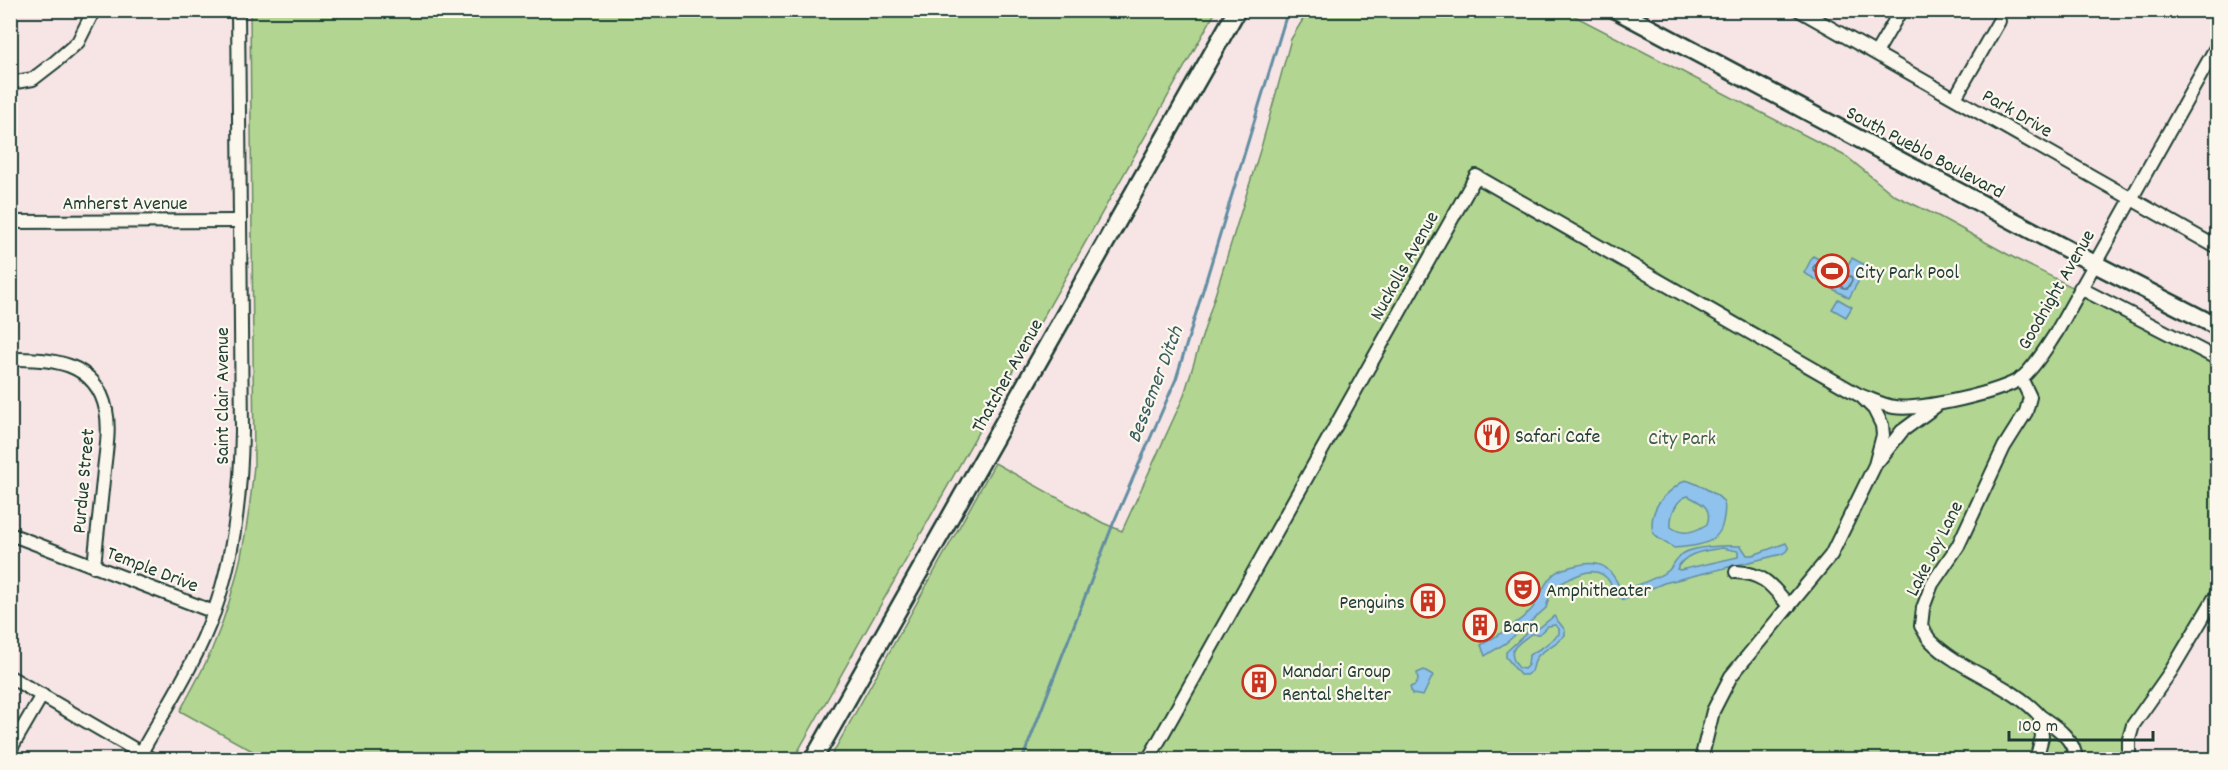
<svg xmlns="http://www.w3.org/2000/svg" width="2228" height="770" viewBox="0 0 2228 770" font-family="Dekko,sans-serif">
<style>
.green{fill:#b2d691;stroke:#688a62;stroke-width:1.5}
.water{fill:#8fc2ec;stroke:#628da2;stroke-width:1.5;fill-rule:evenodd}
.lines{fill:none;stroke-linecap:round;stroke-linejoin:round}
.shore{stroke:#4c727e;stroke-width:1.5}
.stream{stroke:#628da2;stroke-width:3}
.minor-casing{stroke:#1f3d34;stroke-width:16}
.major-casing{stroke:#1f3d34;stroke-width:21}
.minor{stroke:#fbf7ec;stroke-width:12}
.major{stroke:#fbf7ec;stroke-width:16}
.labels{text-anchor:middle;stroke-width:4.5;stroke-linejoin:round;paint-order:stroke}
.street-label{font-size:20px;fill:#1f3d34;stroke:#fbf7ec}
.poi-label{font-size:20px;fill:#1f3d34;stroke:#fbf7ec;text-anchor:start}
.park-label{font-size:20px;fill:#3c5c47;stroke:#fbf7ec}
.water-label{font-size:21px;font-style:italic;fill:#3b5e62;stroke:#fbf7ec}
</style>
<rect width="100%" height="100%" fill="#f7e5e6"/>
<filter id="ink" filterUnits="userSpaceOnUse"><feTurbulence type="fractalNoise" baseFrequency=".0167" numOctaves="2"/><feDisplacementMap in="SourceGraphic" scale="12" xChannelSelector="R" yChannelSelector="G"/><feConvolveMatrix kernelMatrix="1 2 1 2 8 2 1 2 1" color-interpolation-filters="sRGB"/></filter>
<g filter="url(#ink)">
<!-- green -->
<g class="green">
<path d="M250,11V10L1216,11L793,760L267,759L180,711C191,691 203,670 212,649C238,587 248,531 254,465Z"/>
<polygon points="1308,11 1565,11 1847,157 1894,195 1940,217 2018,260 2217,359 2217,592 2133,725 2129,759 829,760 995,463 1103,523 1122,531 1183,398 1262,144 1291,39"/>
</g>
<!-- water -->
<g class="water">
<polygon points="1813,256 1843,272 1852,258 1867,266 1849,298 1804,273"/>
<polygon points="1838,299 1852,307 1846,317 1832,309"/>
<path d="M1685,480C1694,482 1721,495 1724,503C1726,509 1724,516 1723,522C1722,528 1719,534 1714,538C1705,546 1686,547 1674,548C1668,544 1658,540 1654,534C1652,531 1652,529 1652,525C1652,503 1668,492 1685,480ZM1688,496C1701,503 1713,507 1707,524C1695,532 1683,536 1671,527C1670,515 1676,499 1688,496Z"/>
<path d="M1786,543L1789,549L1782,554L1664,583L1624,600C1615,596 1614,588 1609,581C1595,560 1569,580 1552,588L1546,608L1506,643L1485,656L1481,645C1499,634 1516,625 1531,610C1539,601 1542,587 1550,578C1555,571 1562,569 1570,567C1598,559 1609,563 1621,590C1628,590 1663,575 1669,570C1673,565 1676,559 1681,555C1692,546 1727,545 1741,546L1747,555H1753ZM1722,548L1738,551V557L1680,570L1677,569C1685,552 1704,551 1722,548Z"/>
<path d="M1554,616L1565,630V635C1557,644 1544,649 1537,657C1534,660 1534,667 1532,671L1526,675H1520L1506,657V652L1532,628H1539ZM1555,625L1559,629V634L1543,647L1529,655L1528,665L1524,669L1519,668C1504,650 1517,645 1531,634H1539L1548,626Z"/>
<polygon points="1424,670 1433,675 1423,696 1412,694 1410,687 1415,685 1418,680 1417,673"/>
</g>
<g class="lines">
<!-- shore -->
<polygon class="shore" points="1815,265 1841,278 1851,276 1852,280 1848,288 1844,288 1814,271 1813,268"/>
<!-- stream -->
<polyline class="stream" points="1022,760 1113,524 1176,379 1288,10"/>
<!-- minor casing -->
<g class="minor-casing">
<g id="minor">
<polyline points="1799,10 2218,248"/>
<polyline points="1876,53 1901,10"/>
<polyline points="10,83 33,79 55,62 78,42 94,10"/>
<polyline points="1955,98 1999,21"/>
<polyline points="10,222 240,221"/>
<polyline points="2080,288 2218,359"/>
<path d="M10,359C50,358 96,361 106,410C110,429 106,451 104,470C101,502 97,534 94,567"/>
<path d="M2021,378L2030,397L2026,412L2004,447L1958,546L1932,584L1923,608L1921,626C1924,630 1927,637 1931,641C1960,671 2012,684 2040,716L2042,737L2036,760"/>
<polyline points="1879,460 1902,431 1936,406"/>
<polyline points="10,534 214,612"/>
<path d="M1736,572C1765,574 1771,585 1789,606"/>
<polyline points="10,677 153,760"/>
<path d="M2040,716C2056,727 2075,739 2076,760"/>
<polyline points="10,750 42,695"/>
<path d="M137,760C164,711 195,665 214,612C235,554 241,492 242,431L238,10"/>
<path d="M1148,760L1476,176L1859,395C1871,399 1882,405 1894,407C1918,411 2005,392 2023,377C2037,364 2046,348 2056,333L2218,44"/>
<polyline points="1701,760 1713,711 1731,676 1831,555 1875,465 1883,435 1882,425 1874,409 1862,397"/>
<polyline points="2129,760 2129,739 2133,725 2171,671 2218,592"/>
</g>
</g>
<!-- major casing -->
<g class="major-casing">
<g id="major">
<polyline points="1616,10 2093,263 2218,327"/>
<polyline points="813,760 1237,10"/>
</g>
</g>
<!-- minor -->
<use href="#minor" class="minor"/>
<!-- major -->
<use href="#major" class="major"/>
</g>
</g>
<!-- icons -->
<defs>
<g id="stadium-ring" transform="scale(1.725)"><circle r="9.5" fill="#fbf7ec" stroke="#c8321e" stroke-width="1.5"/><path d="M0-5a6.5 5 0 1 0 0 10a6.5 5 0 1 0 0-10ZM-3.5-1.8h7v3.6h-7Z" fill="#c8321e"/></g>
<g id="restaurant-ring" transform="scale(1.725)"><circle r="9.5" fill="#fbf7ec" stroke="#c8321e" stroke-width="1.5"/><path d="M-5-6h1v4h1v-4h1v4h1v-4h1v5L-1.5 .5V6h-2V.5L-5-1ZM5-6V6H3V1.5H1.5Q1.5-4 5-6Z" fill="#c8321e"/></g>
<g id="theatre-ring" transform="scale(1.725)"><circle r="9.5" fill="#fbf7ec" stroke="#c8321e" stroke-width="1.5"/><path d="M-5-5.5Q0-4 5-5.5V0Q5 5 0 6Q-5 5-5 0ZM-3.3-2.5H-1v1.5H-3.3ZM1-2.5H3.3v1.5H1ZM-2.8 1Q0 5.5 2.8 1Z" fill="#c8321e"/></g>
<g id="building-ring" transform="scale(1.725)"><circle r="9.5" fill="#fbf7ec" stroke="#c8321e" stroke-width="1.5"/><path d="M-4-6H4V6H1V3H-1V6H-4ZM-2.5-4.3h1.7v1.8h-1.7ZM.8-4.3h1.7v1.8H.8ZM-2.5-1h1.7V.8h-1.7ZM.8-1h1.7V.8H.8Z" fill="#c8321e"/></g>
</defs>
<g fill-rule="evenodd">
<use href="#stadium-ring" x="1832" y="271"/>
<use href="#restaurant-ring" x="1492" y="435"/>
<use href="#theatre-ring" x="1523" y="589"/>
<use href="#building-ring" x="1428" y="601"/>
<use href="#building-ring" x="1480" y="625"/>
<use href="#building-ring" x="1259" y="682"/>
</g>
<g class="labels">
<!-- street labels -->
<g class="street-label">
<text transform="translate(2018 112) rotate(30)" y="7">Park Drive</text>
<text transform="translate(1926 151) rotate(28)" y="7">South Pueblo Boulevard</text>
<text x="125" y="209">Amherst Avenue</text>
<text transform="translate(1403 265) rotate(-61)" y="7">Nuckolls Avenue</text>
<text transform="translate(2055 289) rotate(-60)" y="7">Goodnight Avenue</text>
<text transform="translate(1006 375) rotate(-61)" y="7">Thatcher Avenue</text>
<text transform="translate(221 396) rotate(-90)" y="7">Saint Clair Avenue</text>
<text transform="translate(82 481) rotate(-85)" y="7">Purdue Street</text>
<text transform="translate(1933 548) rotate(-63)" y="7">Lake Joy Lane</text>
<text transform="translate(153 568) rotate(21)" y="7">Temple Drive</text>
</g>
<!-- poi labels -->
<g class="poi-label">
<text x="1855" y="278">City Park Pool</text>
<text x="1515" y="442">Safari Cafe</text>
<text x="1546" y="596">Amphitheater</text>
<text x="1405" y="608" text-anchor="end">Penguins</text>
<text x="1503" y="632">Barn</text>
<text x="1282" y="677">Mandari Group<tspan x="1282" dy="23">Rental Shelter</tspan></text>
</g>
<!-- park labels -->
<g class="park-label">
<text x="1682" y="444">City Park</text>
</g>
<!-- water labels -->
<g class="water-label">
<text transform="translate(1154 384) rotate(-69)" y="7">Bessemer Ditch</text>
</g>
</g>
<!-- margin -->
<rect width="2228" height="770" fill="none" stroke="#fbf7ec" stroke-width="36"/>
<rect x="18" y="18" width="2192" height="734" fill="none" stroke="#1f3d34" stroke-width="2" filter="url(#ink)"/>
<!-- scale -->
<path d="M2009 731v9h144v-9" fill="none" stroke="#1f3d34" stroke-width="3"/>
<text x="2018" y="731" font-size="18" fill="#1f3d34" stroke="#fbf7ec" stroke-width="4.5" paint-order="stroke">100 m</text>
</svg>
